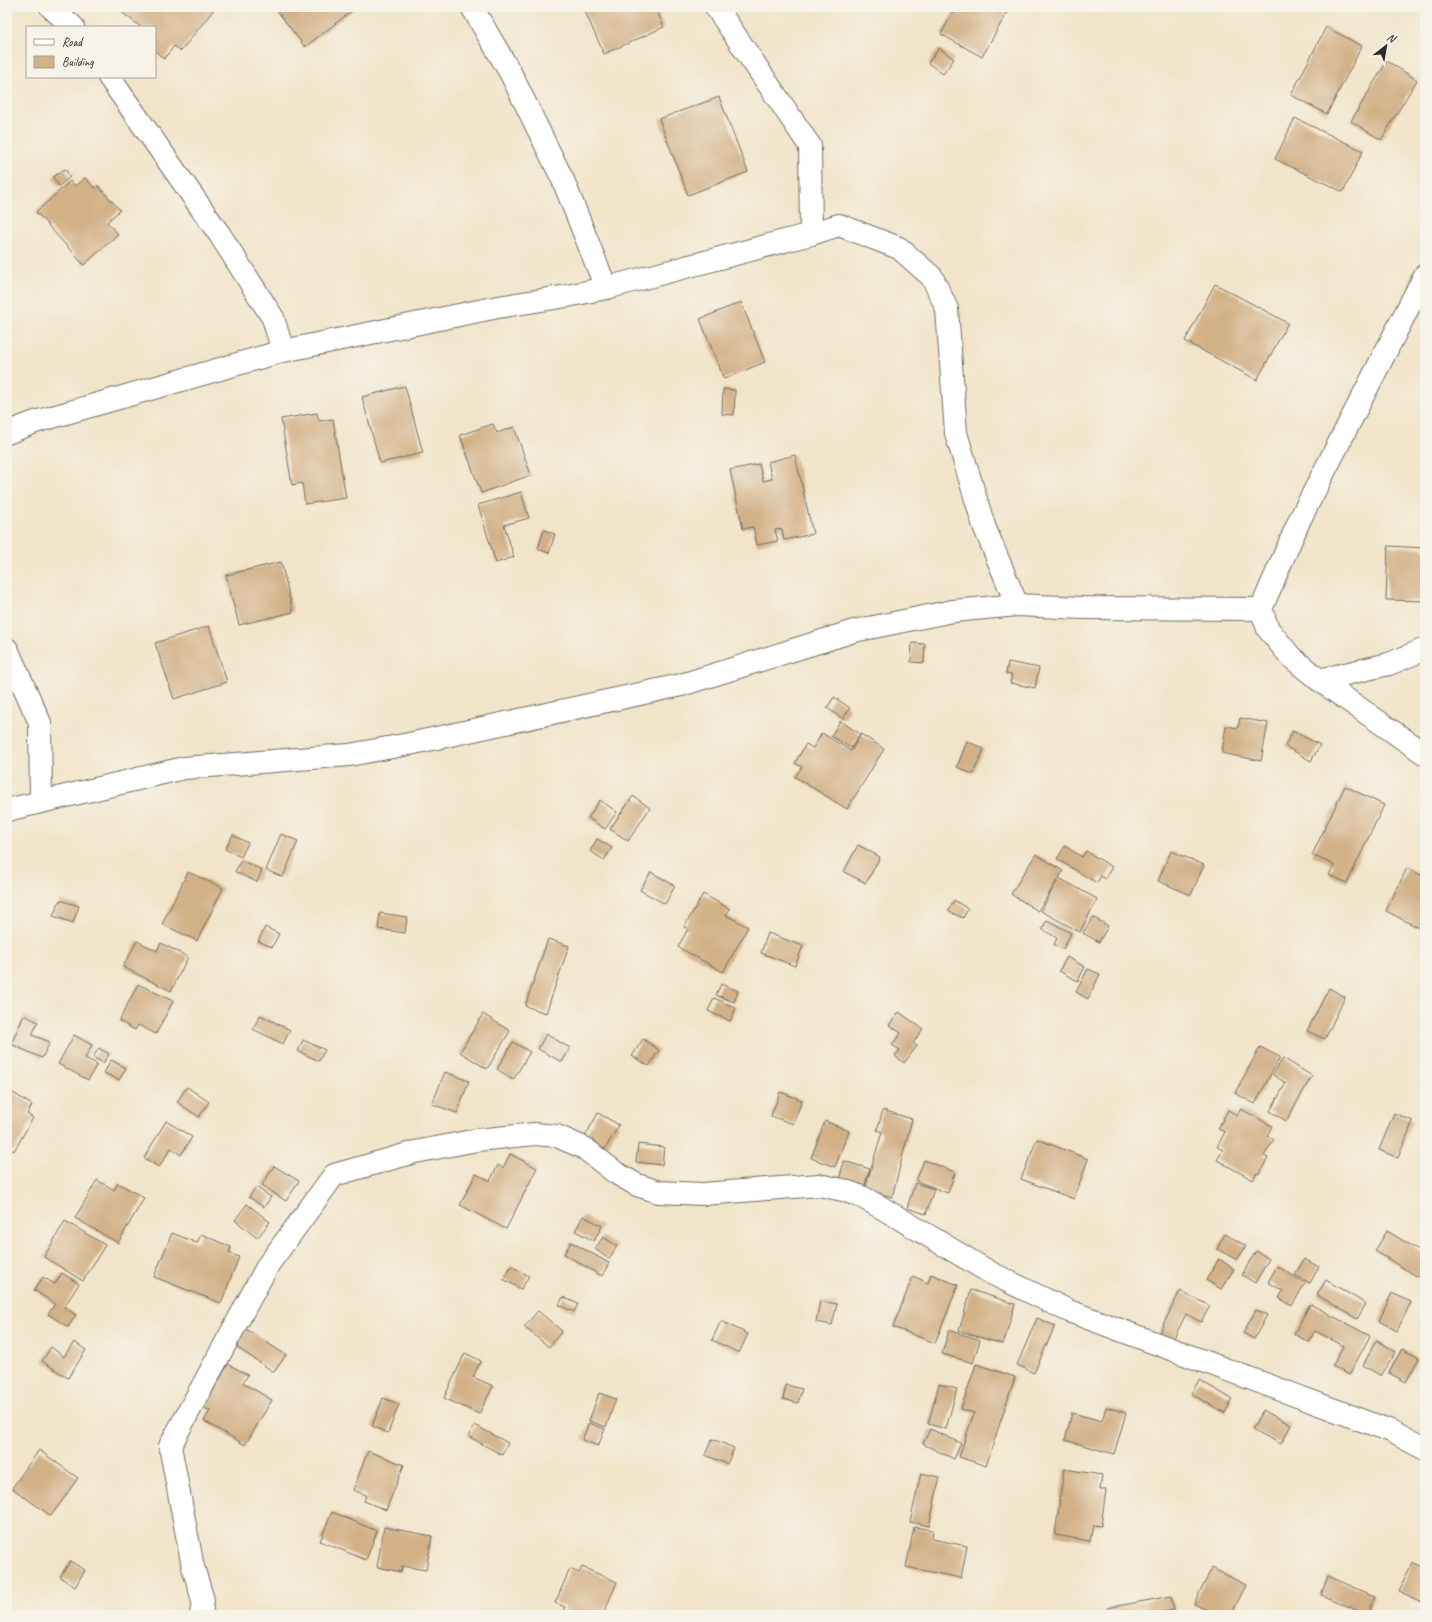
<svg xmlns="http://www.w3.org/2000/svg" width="1432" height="1622" viewBox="0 0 1432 1622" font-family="Caveat,sans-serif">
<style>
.building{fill:#d2b187}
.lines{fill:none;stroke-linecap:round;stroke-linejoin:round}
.street-casing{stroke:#706c62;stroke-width:24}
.secondary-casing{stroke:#706c62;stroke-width:24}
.street{stroke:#fff;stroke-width:22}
.secondary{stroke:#fff;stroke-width:22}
</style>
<rect width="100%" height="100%" fill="#f7f3e8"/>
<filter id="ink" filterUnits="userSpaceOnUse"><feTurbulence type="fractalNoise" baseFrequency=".025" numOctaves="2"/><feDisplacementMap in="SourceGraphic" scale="8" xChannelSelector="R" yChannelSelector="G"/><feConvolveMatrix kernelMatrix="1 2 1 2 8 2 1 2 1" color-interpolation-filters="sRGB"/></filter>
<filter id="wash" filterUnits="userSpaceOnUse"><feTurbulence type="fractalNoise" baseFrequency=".012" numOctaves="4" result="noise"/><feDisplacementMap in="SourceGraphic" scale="16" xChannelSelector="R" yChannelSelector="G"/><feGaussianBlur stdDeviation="0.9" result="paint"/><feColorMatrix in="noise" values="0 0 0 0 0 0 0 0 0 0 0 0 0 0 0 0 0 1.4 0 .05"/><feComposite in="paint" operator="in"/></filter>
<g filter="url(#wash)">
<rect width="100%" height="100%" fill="#f1e4c9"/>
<g id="blocks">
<!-- building -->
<g class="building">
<polygon points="121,7 213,7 215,8 181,51 174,46 164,59 155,51 155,27 141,27 119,10"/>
<polygon points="274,7 357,7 305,47"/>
<polygon points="583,7 655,7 664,27 604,54"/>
<polygon points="956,7 1010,7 982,57 941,34"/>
<polygon points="1326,27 1362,46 1327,114 1291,95"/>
<polygon points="939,48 954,59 943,74 928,63"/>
<polygon points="1387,61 1417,80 1381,140 1351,121"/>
<polygon points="719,97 748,172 688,195 659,119"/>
<polygon points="1295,118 1363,151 1343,192 1275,159"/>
<polygon points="65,169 70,177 59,186 53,177"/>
<polygon points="85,178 95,188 98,186 120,210 107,222 118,234 84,265 36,212 70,181 75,186"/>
<polygon points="1215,284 1288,323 1257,380 1185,341"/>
<polygon points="741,302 765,362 724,379 700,319"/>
<polygon points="405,386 423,453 380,463 362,397"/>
<polygon points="723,389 735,390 734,415 722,414"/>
<polygon points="317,413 319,421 333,419 346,498 305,504 302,483 292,485 281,419"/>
<polygon points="493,424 497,433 514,427 531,475 481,493 460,435"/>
<polygon points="795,455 813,534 784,540 782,529 775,530 778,541 757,545 753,527 743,529 730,470 759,464 763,481 772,479 768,462"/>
<polygon points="521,492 529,518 504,525 514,557 496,563 478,505"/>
<polygon points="544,530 555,534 549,553 538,549"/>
<polygon points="1388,546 1425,548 1425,601 1386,600"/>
<polygon points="281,562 293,612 239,625 226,575"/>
<polygon points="209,626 227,682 174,699 155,643"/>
<polygon points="912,643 925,644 924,663 911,662"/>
<polygon points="1008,662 1039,668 1035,688 1010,683 1012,675 1006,674"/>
<polygon points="834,697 850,708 843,719 827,708"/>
<polygon points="1240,718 1268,723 1261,761 1222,753 1226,726 1238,728"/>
<polygon points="840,721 860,734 851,748 831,736"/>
<polygon points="1293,731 1320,745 1311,761 1285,746"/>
<polygon points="822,733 851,751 861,734 884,749 847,809 795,777 802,767 795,763 806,744 813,748"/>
<polygon points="967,741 984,749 973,774 957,767"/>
<polygon points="1345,786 1384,805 1347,883 1329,875 1334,865 1312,855"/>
<polygon points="633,796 650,808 628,841 610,829"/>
<polygon points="600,800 617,812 605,829 588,818"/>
<polygon points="281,834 298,841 283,877 266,870"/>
<polygon points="233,835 248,843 241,857 225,849"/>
<polygon points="597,839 612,848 604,860 590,851"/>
<polygon points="858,845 880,857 866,883 844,872"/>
<polygon points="1065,846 1082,857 1086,851 1112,867 1105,879 1101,876 1097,883 1057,859"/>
<polygon points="1171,851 1204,865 1191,895 1158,881"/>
<polygon points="1036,854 1063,871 1059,878 1097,899 1080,932 1041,911 1057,881 1038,911 1011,894"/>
<polygon points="241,860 262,870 257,882 235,872"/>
<polygon points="1407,868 1425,877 1425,931 1386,911"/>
<polygon points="188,872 223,888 197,941 162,924"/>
<polygon points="651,872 675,886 665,904 640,890"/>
<polygon points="703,894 730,909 726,915 748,927 723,972 678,947 688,929 684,927"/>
<polygon points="60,900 79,906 73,923 53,916"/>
<polygon points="954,900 968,909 963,918 948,911"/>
<polygon points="380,913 407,917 405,933 378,929"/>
<polygon points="1093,917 1108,926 1099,942 1083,933"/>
<polygon points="1047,920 1071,933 1063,949 1054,945 1057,938 1042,929"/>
<polygon points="265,927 279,934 272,947 258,941"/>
<polygon points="768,933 803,946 795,966 761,953"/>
<polygon points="548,939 569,946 546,1013 525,1006"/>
<polygon points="137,941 157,951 161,943 188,957 171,991 123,967"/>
<polygon points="1067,957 1085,967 1078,981 1059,971"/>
<polygon points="1088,969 1100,974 1088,999 1076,992"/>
<polygon points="138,984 173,1001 156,1034 138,1025 135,1030 119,1021"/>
<polygon points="721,984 738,991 734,1002 716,995"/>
<polygon points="1329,988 1345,997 1325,1039 1307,1031"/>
<polygon points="714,998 736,1008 730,1021 708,1011"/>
<polygon points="899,1012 923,1029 913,1043 917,1046 904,1063 895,1056 900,1050 892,1045 901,1033 889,1025"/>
<polygon points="483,1014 510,1031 487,1069 460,1052"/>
<polygon points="24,1015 38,1022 32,1035 50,1042 42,1058 11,1044"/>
<polygon points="260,1015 290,1030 283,1044 253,1029"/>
<polygon points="546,1034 570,1048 562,1062 538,1049"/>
<polygon points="74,1035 92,1045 85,1058 97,1064 88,1080 58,1064"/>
<polygon points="643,1039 659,1050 649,1066 632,1056"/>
<polygon points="303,1040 325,1050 319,1061 298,1051"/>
<polygon points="513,1042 530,1052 513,1080 497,1069"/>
<polygon points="1260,1047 1280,1057 1255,1104 1235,1093"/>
<polygon points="99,1048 109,1054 103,1063 93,1057"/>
<polygon points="1283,1058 1312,1076 1286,1121 1270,1111 1286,1083 1273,1075"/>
<polygon points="111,1060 126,1068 119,1080 104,1073"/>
<polygon points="445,1072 469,1081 457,1113 432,1104"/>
<polygon points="187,1087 209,1102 199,1117 177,1102"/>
<polygon points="7,1089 32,1105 27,1114 33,1118 14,1151 7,1147"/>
<polygon points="780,1092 802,1100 793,1124 771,1116"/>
<polygon points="1241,1109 1272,1126 1267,1136 1274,1139 1264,1156 1268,1158 1259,1174 1257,1173 1253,1180 1217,1160 1223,1150 1217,1147 1225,1132 1218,1129 1228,1110 1237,1115"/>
<polygon points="883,1110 912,1119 892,1197 865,1189 882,1132 877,1130"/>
<polygon points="598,1113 619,1125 596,1165 576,1153"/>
<polygon points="1394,1113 1413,1121 1398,1158 1379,1150"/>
<polygon points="166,1121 192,1137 181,1155 171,1148 159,1167 144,1158"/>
<polygon points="825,1121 849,1131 835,1167 811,1158"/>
<polygon points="1037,1139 1088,1159 1074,1199 1021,1179"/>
<polygon points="638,1144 664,1147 662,1165 636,1162"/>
<polygon points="510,1154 537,1168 506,1229 460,1205 476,1174 490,1181 498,1165 503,1168"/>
<polygon points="924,1160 955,1172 948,1193 916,1181"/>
<polygon points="844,1161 870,1169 864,1187 839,1180"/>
<polygon points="274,1166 299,1181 286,1201 262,1185"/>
<polygon points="97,1180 114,1190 118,1183 144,1198 118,1243 75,1218"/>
<polygon points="915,1183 934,1189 926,1214 907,1208"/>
<polygon points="256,1187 271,1197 264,1207 249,1197"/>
<polygon points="247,1204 270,1222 257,1238 235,1220"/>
<polygon points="583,1216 602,1226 594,1241 575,1231"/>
<polygon points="65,1221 105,1245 83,1281 44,1257"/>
<polygon points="1387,1231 1425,1254 1425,1265 1418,1277 1375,1251"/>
<polygon points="172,1233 197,1243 201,1234 231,1247 229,1253 239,1257 221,1303 154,1277"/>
<polygon points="1225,1234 1246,1246 1237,1260 1217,1249"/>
<polygon points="603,1237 617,1246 609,1259 595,1249"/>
<polygon points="571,1242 609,1263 602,1276 564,1254"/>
<polygon points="1256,1251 1269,1259 1255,1283 1242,1275"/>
<polygon points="1219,1259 1234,1269 1221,1289 1206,1280"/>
<polygon points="1304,1259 1319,1267 1310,1283 1295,1275"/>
<polygon points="511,1266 529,1276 521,1289 503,1279"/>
<polygon points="1277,1266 1305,1283 1292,1306 1279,1298 1283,1291 1268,1282"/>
<polygon points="62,1273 79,1284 64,1307 76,1315 68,1327 48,1314 55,1304 34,1290 43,1277 55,1284"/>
<polygon points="931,1274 958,1285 935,1343 893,1327 913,1276 928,1283"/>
<polygon points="1326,1280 1366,1304 1357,1319 1317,1295"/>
<polygon points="971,1290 1015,1304 1003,1344 959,1331"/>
<polygon points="1180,1291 1210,1306 1201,1322 1186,1314 1172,1342 1158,1335"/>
<polygon points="1392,1293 1411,1302 1397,1331 1379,1321"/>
<polygon points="563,1297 578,1304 574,1312 559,1305"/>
<polygon points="820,1301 837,1304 832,1325 816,1322"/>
<polygon points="1310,1304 1370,1336 1349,1375 1332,1366 1344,1346 1315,1331 1309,1342 1294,1334"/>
<polygon points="1256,1310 1267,1315 1254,1339 1243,1333"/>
<polygon points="538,1311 562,1331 549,1347 524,1327"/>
<polygon points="1425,1317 1425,1329 1420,1326"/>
<polygon points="1037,1318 1055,1326 1034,1373 1017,1365"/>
<polygon points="721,1321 748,1334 739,1353 712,1340"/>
<polygon points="246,1329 286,1355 274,1372 235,1346"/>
<polygon points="949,1330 980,1340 973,1363 942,1354"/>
<polygon points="1377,1340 1396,1352 1381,1376 1363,1365"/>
<polygon points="74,1342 86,1350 68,1378 42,1361 51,1347 64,1357"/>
<polygon points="1402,1349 1419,1358 1406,1382 1389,1373"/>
<polygon points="465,1353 481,1361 473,1377 493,1386 479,1414 444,1398"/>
<polygon points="228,1364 248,1375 243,1383 272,1400 245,1445 204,1421 210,1411 204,1407"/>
<polygon points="976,1364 1015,1377 986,1466 959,1457 974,1413 961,1409"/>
<polygon points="1199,1380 1232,1399 1225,1413 1191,1394"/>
<polygon points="939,1384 957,1389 946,1429 928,1424"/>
<polygon points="786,1385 802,1389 798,1403 783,1399"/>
<polygon points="599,1393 616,1399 606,1427 589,1421"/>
<polygon points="383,1398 399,1404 388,1433 372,1426"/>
<polygon points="1106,1407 1126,1413 1114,1454 1065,1440 1072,1413 1102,1421"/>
<polygon points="1263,1410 1291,1425 1281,1444 1252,1429"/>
<polygon points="589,1423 605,1429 598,1446 582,1440"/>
<polygon points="475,1425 508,1443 502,1455 468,1436"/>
<polygon points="930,1429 961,1443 954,1459 923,1444"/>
<polygon points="712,1439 734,1448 727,1464 705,1455"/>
<polygon points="39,1450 78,1478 51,1516 12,1488"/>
<polygon points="368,1451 404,1465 386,1510 364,1501 366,1495 353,1490"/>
<polygon points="1064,1469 1102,1475 1100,1490 1106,1490 1101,1526 1093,1525 1090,1541 1055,1535"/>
<polygon points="921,1473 940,1477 929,1526 910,1522"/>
<polygon points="332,1512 377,1531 366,1560 320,1541"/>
<polygon points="384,1527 432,1536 426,1570 402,1566 401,1572 377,1567"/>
<polygon points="914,1527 933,1530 932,1539 967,1546 961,1578 906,1567"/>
<polygon points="70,1561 85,1570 75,1587 60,1577"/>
<polygon points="1412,1562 1425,1568 1425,1604 1398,1592"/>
<polygon points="582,1567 617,1582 603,1615 573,1615 563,1611 565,1607 555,1603 570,1569 579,1573"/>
<polygon points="1212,1568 1246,1585 1231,1615 1217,1615 1194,1604"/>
<polygon points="1328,1576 1374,1596 1366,1614 1321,1595"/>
<polygon points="1171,1596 1174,1610 1146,1615 1109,1615 1107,1608"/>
</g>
</g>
</g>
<g filter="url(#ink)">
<use href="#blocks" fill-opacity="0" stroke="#706c62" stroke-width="1"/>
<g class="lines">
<!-- street casing -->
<g class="street-casing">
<g id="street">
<polyline points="51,7 73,27"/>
<polyline points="472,7 511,74 563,180 606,288"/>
<polyline points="716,7 810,146 811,234"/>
<polyline points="109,77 220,235 273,318 283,351 498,307 567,296 606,288 811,234 839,225 899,248 932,277 947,309 956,433 984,526 1017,605"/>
<polyline points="7,433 35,422 283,351"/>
<polyline points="7,649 40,723 41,801"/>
<polyline points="1319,680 1389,664 1425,649"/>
<polyline points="7,810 184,768 349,755 409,744 681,685 854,631 953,611 1017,605 1083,608 1261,609"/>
<polyline points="201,1615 203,1600 193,1567 170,1446 268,1265 334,1175 415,1152 477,1140 535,1134 557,1136 584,1148 616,1173 637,1185 659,1192 703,1194 819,1185 843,1190 862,1197 882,1208 991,1273 1069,1311 1391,1431 1425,1449"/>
</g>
</g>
<!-- secondary casing -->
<g class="secondary-casing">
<polyline id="secondary" points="1425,275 1300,519 1261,609 1268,629 1291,657 1319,680 1425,754"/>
</g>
<!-- street -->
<use href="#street" class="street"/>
<!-- secondary -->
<use href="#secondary" class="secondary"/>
</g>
</g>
<!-- margin -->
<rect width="1432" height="1622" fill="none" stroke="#f7f3e8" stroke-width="24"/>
<!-- legend -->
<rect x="26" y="26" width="130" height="52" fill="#f7f3e8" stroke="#a5a39c"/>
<rect x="34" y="39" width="20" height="6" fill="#ffffff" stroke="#a5a39c"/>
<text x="62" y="46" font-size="12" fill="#2b2b2b">Road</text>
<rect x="34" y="56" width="20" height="12" fill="#d2b187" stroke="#a5a39c"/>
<text x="62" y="66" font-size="12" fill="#2b2b2b">Building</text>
<!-- north arrow -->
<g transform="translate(1386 46) rotate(31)" stroke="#f7f3e8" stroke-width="3" paint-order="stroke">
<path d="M0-3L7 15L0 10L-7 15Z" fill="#2b2b2b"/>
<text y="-6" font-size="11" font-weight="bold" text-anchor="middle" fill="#2b2b2b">N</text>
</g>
</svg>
